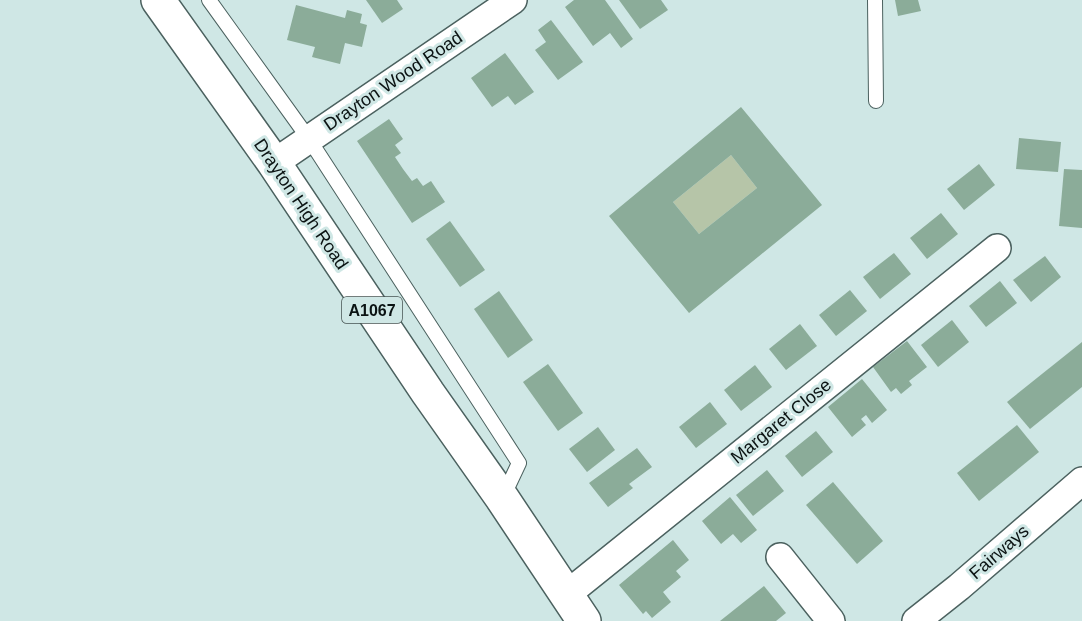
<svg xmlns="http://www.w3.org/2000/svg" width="1082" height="621" viewBox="0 0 1082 621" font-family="Arial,sans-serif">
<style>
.green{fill:#b6c5a8}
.building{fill:#8bac99;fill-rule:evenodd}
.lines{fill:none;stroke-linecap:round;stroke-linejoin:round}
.lane-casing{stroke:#4b615f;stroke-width:16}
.street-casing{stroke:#4b615f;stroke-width:30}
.primary-casing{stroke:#4b615f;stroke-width:36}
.lane{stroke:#fff;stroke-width:14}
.street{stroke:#fff;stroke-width:27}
.primary{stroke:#fff;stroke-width:33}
.labels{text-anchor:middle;stroke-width:6;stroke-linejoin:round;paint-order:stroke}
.shield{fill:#cfe7e5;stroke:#465352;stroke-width:1.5}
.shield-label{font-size:16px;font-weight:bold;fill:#0b1313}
.street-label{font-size:18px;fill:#0b1313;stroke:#cfe7e5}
</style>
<rect width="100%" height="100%" fill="#cfe7e5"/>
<!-- green -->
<polygon class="green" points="731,155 757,188 699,234 673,202"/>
<!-- building -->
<g class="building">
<polygon points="366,0 397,0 403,9 382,23"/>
<polygon points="574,0 605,0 633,39 621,48 610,33 593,46 565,7"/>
<polygon points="619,0 661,0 668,10 640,29"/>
<polygon points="895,0 918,0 921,11 898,16"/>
<polygon points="296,5 345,18 347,10 362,14 360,23 367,25 362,47 345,43 340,64 312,57 315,47 287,40"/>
<polygon points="551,20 583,62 558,80 535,50 546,42 538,30"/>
<polygon points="505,53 534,92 515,105 508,96 492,107 471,78"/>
<path d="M741,107L822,205L689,313L609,216ZM731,155L757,188L699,234L673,202Z"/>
<polygon points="389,119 403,139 395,145 401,153 395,157 403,169 412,181 417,178 423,186 431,181 445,202 412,223 357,141"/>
<polygon points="1019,138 1061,142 1058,172 1016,169"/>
<polygon points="979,164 995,185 964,210 947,189"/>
<polygon points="1064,169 1082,170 1082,228 1059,226"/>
<polygon points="941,213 958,234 927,259 910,238"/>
<polygon points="450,221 485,270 460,287 426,239"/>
<polygon points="894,253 911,274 880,299 863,277"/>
<polygon points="1045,256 1061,277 1031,302 1013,280"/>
<polygon points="1000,281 1017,303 986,327 969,306"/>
<polygon points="850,290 867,311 836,336 819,315"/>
<polygon points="499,291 533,340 508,358 474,309"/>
<polygon points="952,320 969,342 938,367 921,345"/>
<polygon points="800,324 817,346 786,370 769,349"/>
<polygon points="907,341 927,367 909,381 912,385 901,394 896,388 891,392 873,367"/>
<polygon points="1082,342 1082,387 1030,429 1007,402"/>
<polygon points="548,364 583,413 558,431 523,382"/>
<polygon points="755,365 772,387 741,411 724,390"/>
<polygon points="862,379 887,410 872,423 866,415 861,419 866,425 852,437 828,407"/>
<polygon points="710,402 727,424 696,448 679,427"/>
<polygon points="1017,425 1039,452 979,501 957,473"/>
<polygon points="598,427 615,450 587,472 569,449"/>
<polygon points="816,431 833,452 802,477 785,456"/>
<polygon points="637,448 652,467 629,484 633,488 608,507 589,483"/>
<polygon points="767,470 784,491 753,516 736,495"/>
<polygon points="833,482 883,541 857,564 806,505"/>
<polygon points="730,497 757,530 741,543 733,534 721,544 702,521"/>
<polygon points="673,540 689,560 676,571 681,577 663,592 671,602 652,618 646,611 643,614 619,585"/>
<polygon points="764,586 786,613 776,621 720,621"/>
</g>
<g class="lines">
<!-- lane casing -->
<g class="lane-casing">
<g id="lane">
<polyline points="209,0 309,139 519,463 503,497"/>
<polyline points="875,0 876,101"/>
</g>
</g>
<!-- street casing -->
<g class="street-casing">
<g id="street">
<polyline points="274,163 513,0"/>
<polyline points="780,557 831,621"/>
<polyline points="566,595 997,248"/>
<polyline points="916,621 959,587 1082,481"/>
</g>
</g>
<!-- primary casing -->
<g class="primary-casing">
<polyline id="primary" points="158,0 274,163 428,393 502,498 584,621"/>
</g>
<!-- lane -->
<use href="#lane" class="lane"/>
<!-- street -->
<use href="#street" class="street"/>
<!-- primary -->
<use href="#primary" class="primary"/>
</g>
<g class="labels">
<!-- shield labels -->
<rect class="shield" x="342" y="297" width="60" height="26" rx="4.5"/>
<g class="shield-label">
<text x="372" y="316">A1067</text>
</g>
<!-- street labels -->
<g class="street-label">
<text transform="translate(393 81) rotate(-34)" y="6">Drayton Wood Road</text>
<text transform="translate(301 204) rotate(56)" y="6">Drayton High Road</text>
<text transform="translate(781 421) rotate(-39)" y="6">Margaret Close</text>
<text transform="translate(999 552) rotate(-41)" y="6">Fairways</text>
</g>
</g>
</svg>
